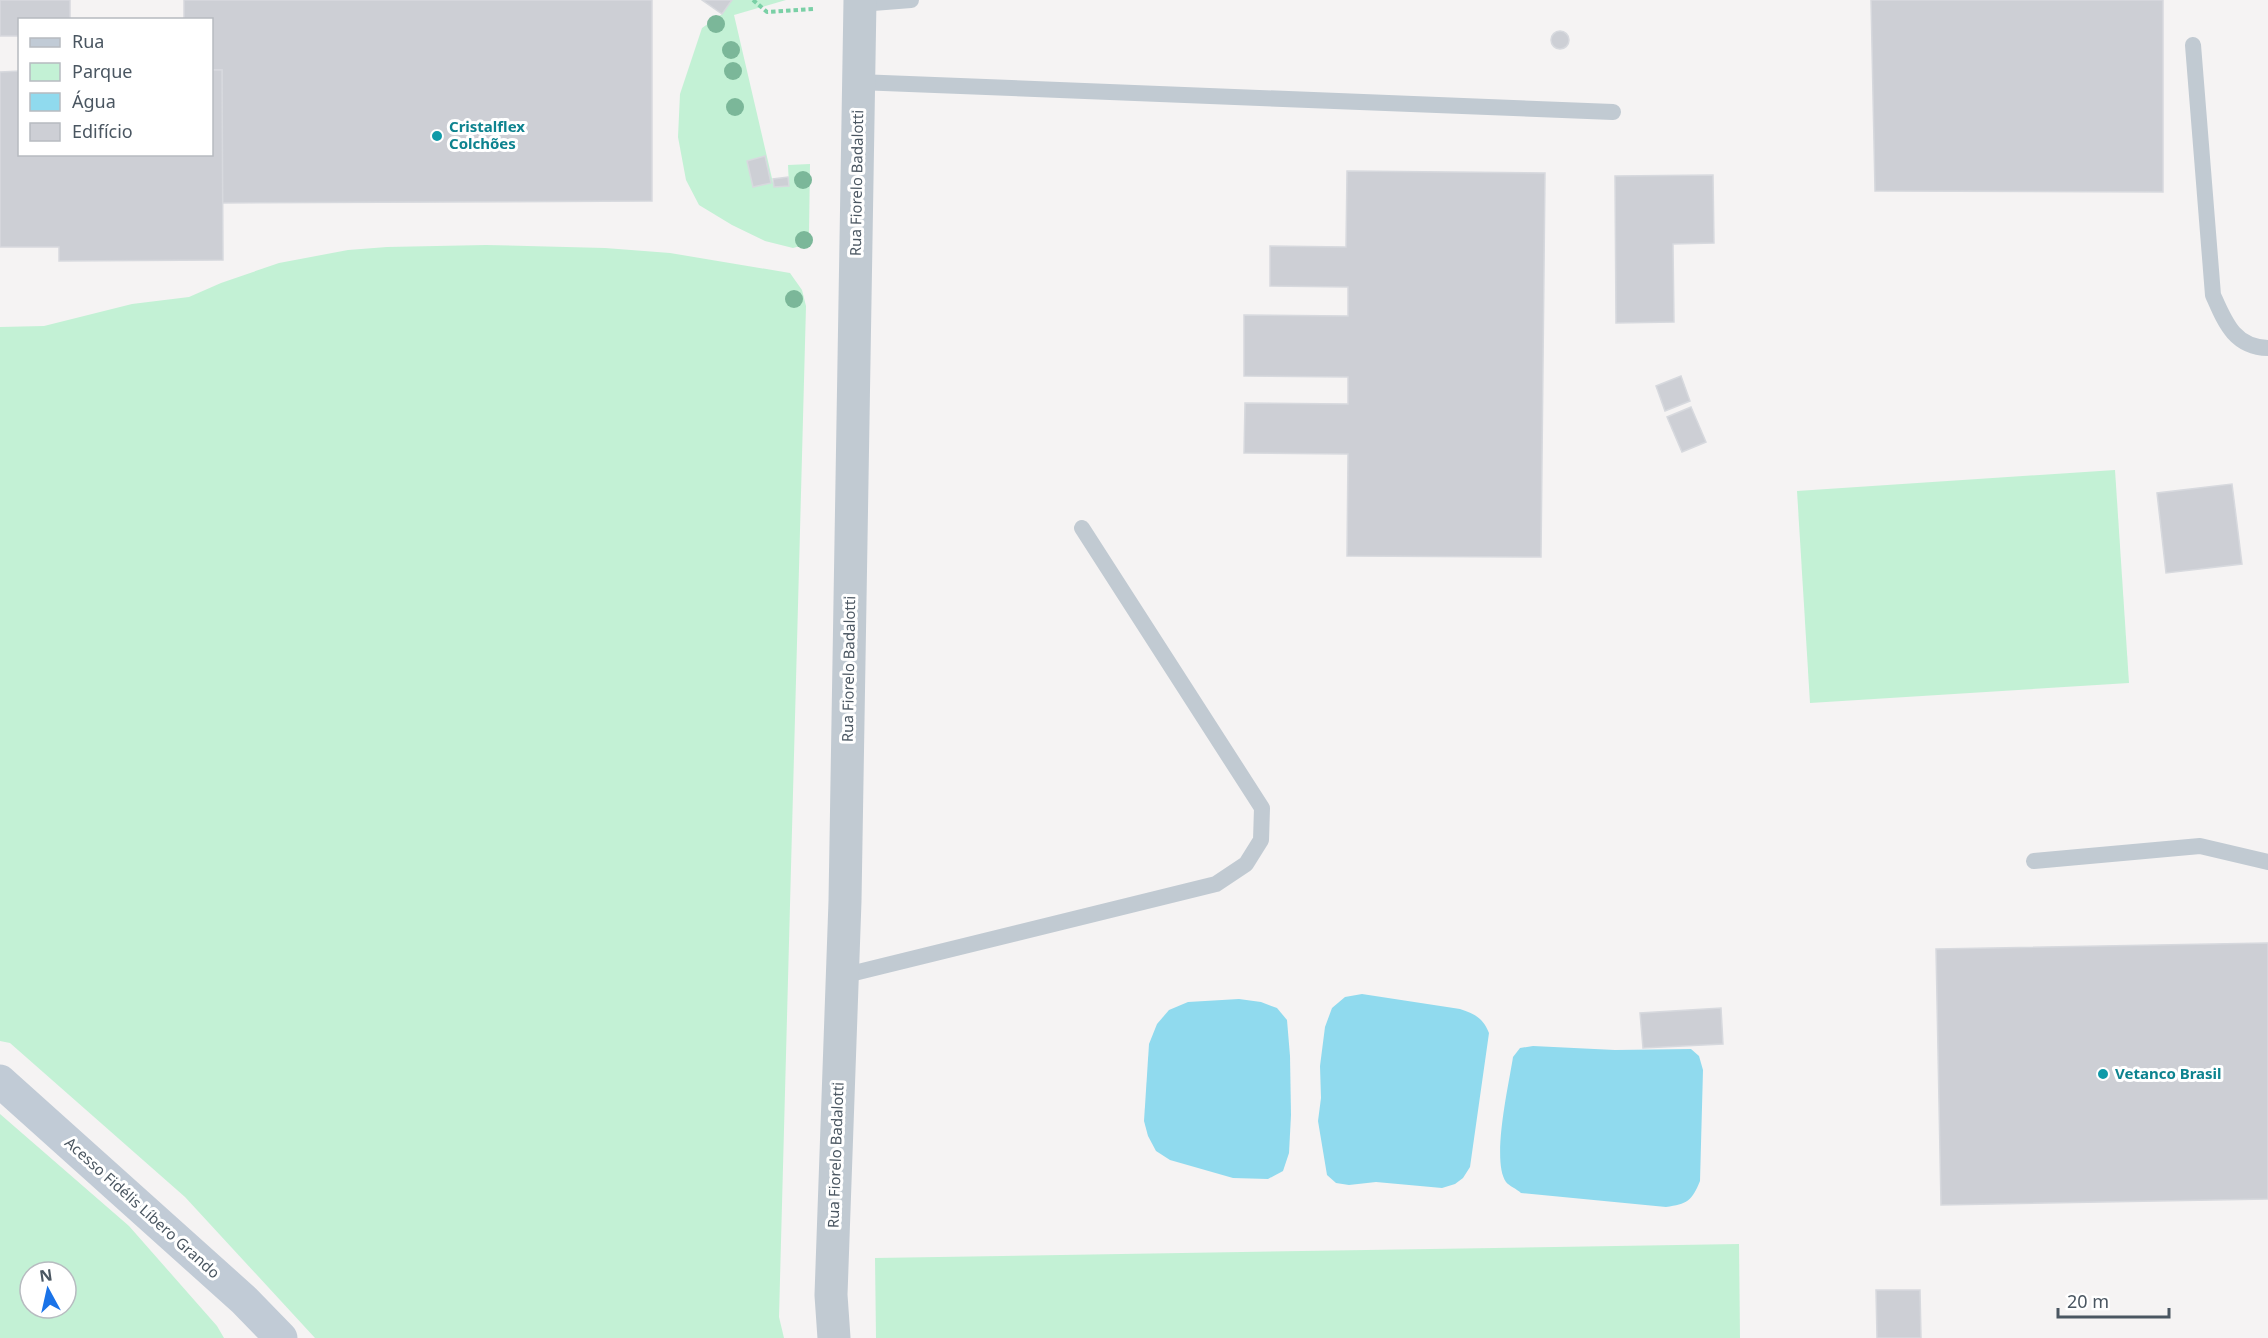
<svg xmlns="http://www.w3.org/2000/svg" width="2268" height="1338" viewBox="0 0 2268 1338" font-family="'Noto Sans',sans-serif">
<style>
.green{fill:#c3f1d5;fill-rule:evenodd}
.water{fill:#90daee}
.building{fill:#cdcfd5;stroke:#d7d9de;stroke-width:1.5}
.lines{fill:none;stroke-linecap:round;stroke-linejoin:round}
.path{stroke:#7ad0a6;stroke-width:4;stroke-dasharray:4.5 3;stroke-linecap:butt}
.lane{stroke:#c1cad2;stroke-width:16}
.street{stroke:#c1cad2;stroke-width:33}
.secondary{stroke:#c1cbd6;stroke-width:33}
.tree{fill:#7bb799}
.culture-dot{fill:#0f9aa8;stroke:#fff;stroke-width:2}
.labels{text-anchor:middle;stroke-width:6;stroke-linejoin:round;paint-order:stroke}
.culture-label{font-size:15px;font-weight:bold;fill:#0d838f;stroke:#fff;text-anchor:start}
.street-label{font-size:15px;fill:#4a5661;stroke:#fff}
</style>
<rect width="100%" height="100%" fill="#f5f3f3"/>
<!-- green -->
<g class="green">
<polygon points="732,0 786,0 734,15 774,187 789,186 788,165 810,164 809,232 807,244 793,248 765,241 732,225 699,205 686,180 678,137 680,94 702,28 722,14"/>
<polygon points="486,245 605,248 670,253 790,273 802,290 806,306 779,1317 784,1338 315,1338 185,1197 10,1043 0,1041 0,327 44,326 132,304 189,297 221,283 279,263 348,250 387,247"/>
<polygon points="2115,470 2129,683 1810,703 1797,491"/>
<path d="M0,1114L129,1226L217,1326L224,1338H0ZM30,1272H66V1308H30Z"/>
<polygon points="1739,1244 1740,1338 876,1338 875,1258"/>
</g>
<!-- water -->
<g class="water">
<path d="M1362,994L1460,1009C1475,1014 1483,1018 1489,1033L1470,1167L1463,1178L1455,1184L1442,1188L1376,1182L1349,1185L1336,1183L1327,1175L1318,1121L1321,1098L1320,1066L1325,1027L1332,1008L1345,997Z"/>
<polygon points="1239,999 1261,1002 1277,1008 1287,1020 1290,1056 1291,1115 1289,1153 1283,1171 1268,1179 1233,1178 1170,1160 1156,1151 1148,1136 1144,1121 1149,1044 1157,1024 1169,1010 1188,1002"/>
<path d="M1533,1046L1615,1050L1691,1049L1699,1056L1703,1070L1700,1181C1692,1201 1687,1204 1666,1207L1521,1193C1517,1189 1509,1186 1506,1182C1491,1161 1509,1084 1513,1057L1520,1048Z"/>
</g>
<!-- building -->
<g class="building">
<polygon points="0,0 70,0 70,20 20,20 20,36 0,36"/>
<polygon points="184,0 652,0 652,201 222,203 222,70 212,70 212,20 184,20"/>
<polygon points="702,0 732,0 722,14"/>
<polygon points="1871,0 2163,0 2163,192 1875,191"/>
<circle cx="1560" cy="40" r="9"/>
<polygon points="212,70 222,70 223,260 59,261 59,247 0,247 0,72 20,71 20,154 212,154"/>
<polygon points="765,156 771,183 753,187 747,161"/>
<polygon points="1347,171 1545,173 1541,557 1347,556 1348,454 1244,453 1245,403 1348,404 1348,377 1244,376 1244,315 1348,316 1348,287 1270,286 1270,246 1346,247"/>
<polygon points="1713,175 1714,243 1673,244 1674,322 1616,323 1615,176"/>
<polygon points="788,177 789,186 774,187 773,179"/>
<polygon points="1681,376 1690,401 1665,411 1656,386"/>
<polygon points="1691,407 1706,442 1682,452 1667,417"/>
<polygon points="2232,484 2242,564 2166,573 2157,493"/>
<polygon points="2268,943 2268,1199 1941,1205 1936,949"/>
<polygon points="1721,1008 1723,1044 1643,1048 1640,1013"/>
<polygon points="1876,1290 1920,1290 1921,1338 1877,1338"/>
</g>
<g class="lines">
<!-- path -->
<polyline class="path" points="753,0 767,12 814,9"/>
<!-- lane -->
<g class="lane">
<polyline points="860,4 911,0"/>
<path d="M2193,45L2213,295C2225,322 2234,347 2268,348"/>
<polyline points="858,82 1613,112"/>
<polyline points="2034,861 2200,846 2268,862"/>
<polyline points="842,976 1216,884 1246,864 1261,840 1262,808 1082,528"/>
</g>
<!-- street -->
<polyline class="street" points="834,1338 831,1295 845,901 860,0"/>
<!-- secondary -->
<polyline class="secondary" points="0,1081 244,1300 281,1338"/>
</g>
<!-- trees -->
<g class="tree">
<circle cx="716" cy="24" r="9"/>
<circle cx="731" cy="50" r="9"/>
<circle cx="733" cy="71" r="9"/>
<circle cx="735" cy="107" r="9"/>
<circle cx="803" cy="180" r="9"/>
<circle cx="804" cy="240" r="9"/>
<circle cx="794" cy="299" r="9"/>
</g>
<!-- markers -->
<g class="culture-dot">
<circle cx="437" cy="136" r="6"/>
<circle cx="2103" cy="1074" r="6"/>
</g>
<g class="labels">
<!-- culture labels -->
<g class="culture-label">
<text x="449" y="132">Cristalflex<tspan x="449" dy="17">Colchões</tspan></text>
<text x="2115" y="1079">Vetanco Brasil</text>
</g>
<!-- street labels -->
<g class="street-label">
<text transform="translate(857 183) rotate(-89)" y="5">Rua Fiorelo Badalotti</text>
<text transform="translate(849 669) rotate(-89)" y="5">Rua Fiorelo Badalotti</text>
<text transform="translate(836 1155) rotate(-88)" y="5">Rua Fiorelo Badalotti</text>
<text transform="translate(142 1208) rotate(42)" y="5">Acesso Fidélis Líbero Grando</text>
</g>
</g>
<!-- legend -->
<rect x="18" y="18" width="195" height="138" fill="#ffffff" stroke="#b7bbc0" stroke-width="1.5"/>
<rect x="30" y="38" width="30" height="9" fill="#c1cbd6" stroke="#b7bbc0" stroke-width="1.5"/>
<text x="72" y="48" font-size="18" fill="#4a5661">Rua</text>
<rect x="30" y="63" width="30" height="18" fill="#c3f1d5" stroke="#b7bbc0" stroke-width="1.5"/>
<text x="72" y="78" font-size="18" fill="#4a5661">Parque</text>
<rect x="30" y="93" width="30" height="18" fill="#90daee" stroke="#b7bbc0" stroke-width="1.5"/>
<text x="72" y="108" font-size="18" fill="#4a5661">Água</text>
<rect x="30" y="123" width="30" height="18" fill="#cdcfd5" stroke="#b7bbc0" stroke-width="1.5"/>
<text x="72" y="138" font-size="18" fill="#4a5661">Edifício</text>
<!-- north arrow -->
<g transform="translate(48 1290) rotate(352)"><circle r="28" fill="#ffffff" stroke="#b7bbc0" stroke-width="1.5"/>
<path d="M0-4.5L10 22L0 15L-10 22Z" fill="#1a73e8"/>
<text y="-9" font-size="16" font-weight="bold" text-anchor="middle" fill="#4a5661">N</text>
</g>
<!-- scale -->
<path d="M2058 1308v9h111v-9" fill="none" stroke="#4a5661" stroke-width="3"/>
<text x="2067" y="1308" font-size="18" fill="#4a5661" stroke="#ffffff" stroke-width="4.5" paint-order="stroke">20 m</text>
</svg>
